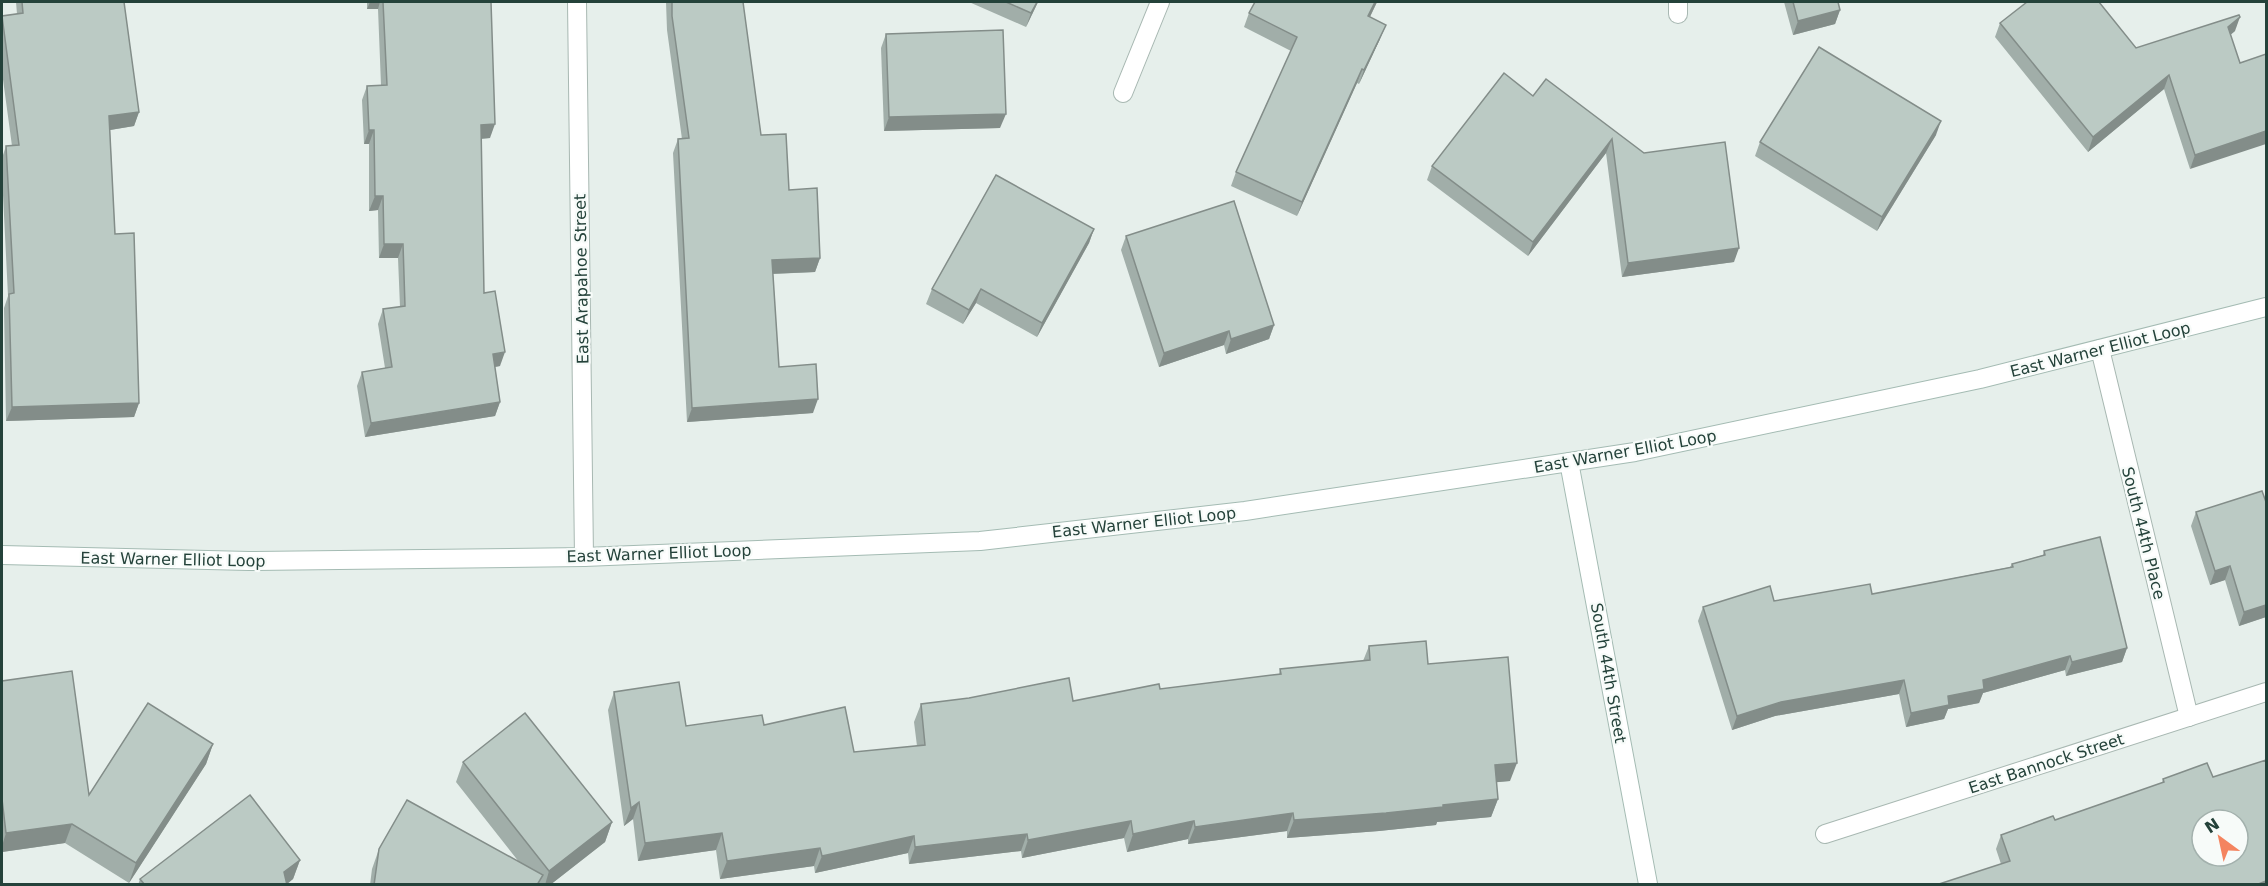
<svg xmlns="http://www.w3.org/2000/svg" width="2268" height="886" viewBox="0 0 2268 886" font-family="'DejaVu Sans',sans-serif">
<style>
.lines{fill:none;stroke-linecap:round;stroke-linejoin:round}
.street-casing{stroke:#a8b8b2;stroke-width:20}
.secondary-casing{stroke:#a4bbb3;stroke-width:20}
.street{stroke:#fff;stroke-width:18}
.secondary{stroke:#fff;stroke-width:18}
.wall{fill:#a1aea9}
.shaded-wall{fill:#838d89}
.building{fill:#bbcac4;stroke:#838d89;stroke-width:1.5;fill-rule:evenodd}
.labels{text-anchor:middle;stroke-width:4.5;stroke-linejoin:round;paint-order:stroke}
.street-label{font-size:16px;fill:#24423a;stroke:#f7fbf9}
</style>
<rect width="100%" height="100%" fill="#e6efeb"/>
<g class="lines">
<!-- street casing -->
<g class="street-casing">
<g id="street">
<polyline points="577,2 584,557"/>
<polyline points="1678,2 1678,14"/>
<polyline points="1123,93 1160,2"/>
<polyline points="2100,349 2189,717"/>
<polyline points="1825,834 2266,692"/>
</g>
</g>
<!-- secondary casing -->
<g class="secondary-casing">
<g id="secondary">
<polyline points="1569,462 1648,884"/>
<polyline points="2,555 249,561 584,557 980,541 1245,511 1635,452 1980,379 2266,307"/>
</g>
</g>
<!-- street -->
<use href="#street" class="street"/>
<!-- secondary -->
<use href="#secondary" class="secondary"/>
</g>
<!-- wall -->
<g class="wall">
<polygon points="16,2 124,2 139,112 134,126 110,130 115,234 139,403 134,417 6,421 4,308 8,296 2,175 2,158 6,146 12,146 2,72 2,16 17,14"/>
<polygon points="367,2 491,2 490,138 481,139 484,293 500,366 495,367 500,402 495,416 365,437 357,386 362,372 385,368 378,324 383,309 400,307 398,258 379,258 378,210 369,211 369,144 364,144 362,100 367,86 381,85 378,9 367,9"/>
<polygon points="666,2 743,2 761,135 789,190 820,258 815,272 773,274 779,367 813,413 687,422 673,153 678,139 682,139 667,30"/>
<polygon points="969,2 1038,2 1026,27"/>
<polygon points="1255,2 1377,2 1370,17 1380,39 1359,84 1357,83 1297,216 1231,186 1236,172 1291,51 1244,27 1249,13"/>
<polygon points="1784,2 1838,2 1840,10 1835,24 1793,35"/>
<polygon points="2000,23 2136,48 2235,31 2230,35 2240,63 2190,169 2164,89 2088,152 1995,37"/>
<polygon points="886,34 1000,128 884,131 881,48"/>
<polygon points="1533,96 1644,153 1734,262 1622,277 1606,153 1528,256 1427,180 1432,166"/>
<polygon points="1936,135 1877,231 1755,156 1760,142"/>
<polygon points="1094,229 1089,243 1037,337 976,303 963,324 926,304 932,289"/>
<polygon points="1126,236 1274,325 1269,339 1226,354 1224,345 1159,367 1121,250"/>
<polygon points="2266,502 2266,617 2239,626 2225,580 2210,585 2191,526 2196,512"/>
<polygon points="2044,551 2127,648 2122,662 2066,676 2065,670 1983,693 1979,703 1948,709 1944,719 1906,727 1899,694 1775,716 1732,730 1698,621 1703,607 1872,594 2010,567 2012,564 2043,555"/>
<polygon points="1369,646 1428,664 1510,781 1496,782 1498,799 1491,817 1437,822 1436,825 1379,831 1287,838 1287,831 1188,844 1188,839 1127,852 1124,838 1022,858 1021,851 909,864 908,853 815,873 814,866 720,879 716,850 638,861 633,819 624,826 608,710 614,692 686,726 764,725 854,752 917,746 914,722 921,704 1073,701 1279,674 1280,669 1363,661"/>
<polygon points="2,681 89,795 213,744 206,764 129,883 65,843 2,852"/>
<polygon points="463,762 612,822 605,842 550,885 370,885 372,869 379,849 519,862 456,782"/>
<polygon points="2213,777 2266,885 2001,864 1996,849 2001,835 2055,820 2162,783 2163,779"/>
<polygon points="300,860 293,879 287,883 287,885 138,885 140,879"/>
</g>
<!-- shaded-wall -->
<g class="shaded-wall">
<polygon points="370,2 380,2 378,9 367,9"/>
<polygon points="1037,2 1038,2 1026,27 1031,13"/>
<polygon points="1375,2 1377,2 1363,31 1368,16"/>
<polygon points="1840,10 1835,24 1793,35 1798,21"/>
<polygon points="2240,17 2235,31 2223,41 2228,27"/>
<polygon points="1386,25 1380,39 1359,84 1364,70"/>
<polygon points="1362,69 1357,83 1297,216 1302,202"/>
<polygon points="2169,75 2164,89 2088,152 2093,137"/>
<polygon points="139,112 134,126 104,131 109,116"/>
<polygon points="1006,114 1000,128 884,131 889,117"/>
<polygon points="1941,121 1936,135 1877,231 1882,217"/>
<polygon points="495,124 490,138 476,139 481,125"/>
<polygon points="369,130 374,130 369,144 364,144"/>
<polygon points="2266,131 2266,144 2190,169 2195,155"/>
<polygon points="1612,139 1606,153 1528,256 1533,242"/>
<polygon points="375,196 383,196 378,210 369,211"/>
<polygon points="1094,229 1089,243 1037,337 1042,323"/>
<polygon points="384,244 403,244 398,258 379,258"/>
<polygon points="1739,248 1734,262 1622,277 1628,263"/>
<polygon points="820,258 815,272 767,274 772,260"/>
<polygon points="981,289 976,303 963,324 969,310"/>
<polygon points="1274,325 1269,339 1226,354 1231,339"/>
<polygon points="1229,331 1224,345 1159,367 1164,353"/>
<polygon points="505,352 500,366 488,368 493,354"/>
<polygon points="818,399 813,413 687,422 692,408"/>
<polygon points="500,402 495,416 365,437 371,423"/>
<polygon points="139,403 134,417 6,421 12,407"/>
<polygon points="2230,566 2225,580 2210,585 2215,571"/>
<polygon points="2266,605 2266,617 2239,626 2244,612"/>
<polygon points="2127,648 2122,662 2066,676 2072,662"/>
<polygon points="2070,656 2065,670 1983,693 1979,703 1948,709 1944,719 1906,727 1911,713 1983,680"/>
<polygon points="1904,680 1899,694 1775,716 1732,730 1737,716 1781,702"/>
<polygon points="213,744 206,764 129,883 136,863"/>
<polygon points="1517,763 1510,781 1488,783 1495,765"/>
<polygon points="1498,799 1491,817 1437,822 1436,825 1379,831 1287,838 1294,820"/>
<polygon points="639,802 633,819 624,826 631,808"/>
<polygon points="1293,813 1287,831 1188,844 1195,827"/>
<polygon points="1131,821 1124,838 1022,858 1028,840"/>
<polygon points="1194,821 1188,839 1127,852 1133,834"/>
<polygon points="612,822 605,842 550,885 545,885 549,871"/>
<polygon points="72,824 65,843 2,852 2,846 6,833"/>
<polygon points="722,833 716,850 638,861 645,843"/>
<polygon points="1027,834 1021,851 909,864 915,847"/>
<polygon points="914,836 908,853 815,873 822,856"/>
<polygon points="820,848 814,866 720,879 727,861"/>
<polygon points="300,860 293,879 286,885 284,872"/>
<polygon points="2266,881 2266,885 2256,885"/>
</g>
<!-- building -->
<g class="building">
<polygon points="22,2 124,2 139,112 109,116 115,234 134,233 139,403 12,407 9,294 14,293 6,146 19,145 2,16 23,13"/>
<polygon points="383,2 491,2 495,124 481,125 484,293 495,291 505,352 493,354 500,402 371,423 362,372 392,367 383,309 405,306 403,244 384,244 383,196 375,196 374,130 369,130 367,86 387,85"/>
<polygon points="672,2 743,2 761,135 786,134 789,190 817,188 820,258 772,260 779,367 816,364 818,399 692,408 678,139 689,138 672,16"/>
<polygon points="1006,2 1037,2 1031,13"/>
<polygon points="1255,2 1375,2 1368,16 1386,25 1364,70 1362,69 1302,202 1236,172 1297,37 1249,13"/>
<polygon points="1793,2 1838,2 1840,10 1798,21"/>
<polygon points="2027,2 2099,2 2136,48 2239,15 2240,17 2228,27 2240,63 2266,54 2266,131 2195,155 2169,75 2093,137 2000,23"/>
<polygon points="1003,30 1006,114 889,117 886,34"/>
<polygon points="1819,47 1941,121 1882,217 1760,142"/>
<polygon points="1504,73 1533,96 1546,79 1644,153 1725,142 1739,248 1628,263 1612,139 1533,242 1432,166"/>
<polygon points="996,175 1094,229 1042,323 981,289 969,310 932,289"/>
<polygon points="1234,201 1274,325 1231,339 1229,331 1164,353 1126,236"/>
<polygon points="2262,491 2266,502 2266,605 2244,612 2230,566 2215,571 2196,512"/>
<polygon points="2100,537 2127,648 2072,662 2070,656 1983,680 1984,689 1948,696 1949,705 1911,713 1904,680 1781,702 1737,716 1703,607 1770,586 1774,601 1870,584 1872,594 2013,567 2012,564 2045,555 2044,551"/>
<polygon points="1426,641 1428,664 1508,657 1517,763 1495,765 1498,799 1443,805 1443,807 1386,813 1294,820 1293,813 1195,827 1194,821 1133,834 1131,821 1028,840 1027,834 915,847 914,836 822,856 820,848 727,861 722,833 645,843 639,802 631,808 614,692 679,682 686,726 762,715 764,725 845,707 854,752 925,745 921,704 969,698 1069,678 1073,701 1159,684 1160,689 1281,674 1280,669 1370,660 1369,646"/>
<polygon points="72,671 89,795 148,703 213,744 136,863 72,824 6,833 2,799 2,681"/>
<polygon points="525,713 612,822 549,871 463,762"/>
<path d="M2266,760V881L2256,885H1936L2010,861L2001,835L2053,816L2055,820L2164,782L2163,779L2207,763L2213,777ZM2202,820H2238V856H2202Z"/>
<polygon points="250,795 300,860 284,872 287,885 145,885 140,879"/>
<polygon points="407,800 543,875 537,885 374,885 379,849"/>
</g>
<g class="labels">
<!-- street labels -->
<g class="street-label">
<text transform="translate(581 279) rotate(-91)" y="6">East Arapahoe Street</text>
<text transform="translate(2100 349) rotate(-14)" y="6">East Warner Elliot Loop</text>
<text transform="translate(1625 451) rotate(-10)" y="6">East Warner Elliot Loop</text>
<text transform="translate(1144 522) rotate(-6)" y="6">East Warner Elliot Loop</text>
<text transform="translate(2144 533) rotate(76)" y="6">South 44th Place</text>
<text transform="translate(659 553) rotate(-2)" y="6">East Warner Elliot Loop</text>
<text transform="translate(173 559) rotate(1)" y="6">East Warner Elliot Loop</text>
<text transform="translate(1609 673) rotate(80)" y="6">South 44th Street</text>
<text transform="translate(2046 763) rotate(-18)" y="6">East Bannock Street</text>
</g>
</g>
<!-- border -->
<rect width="2268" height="886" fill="none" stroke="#24423a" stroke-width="6"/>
<!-- north arrow -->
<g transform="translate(2220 838) rotate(327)"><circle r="28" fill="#f7fbf9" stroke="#a3b1ad" stroke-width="1.5"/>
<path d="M0-4.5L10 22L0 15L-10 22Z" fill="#f4845f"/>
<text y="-9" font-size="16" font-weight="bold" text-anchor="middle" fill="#24423a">N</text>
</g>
</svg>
